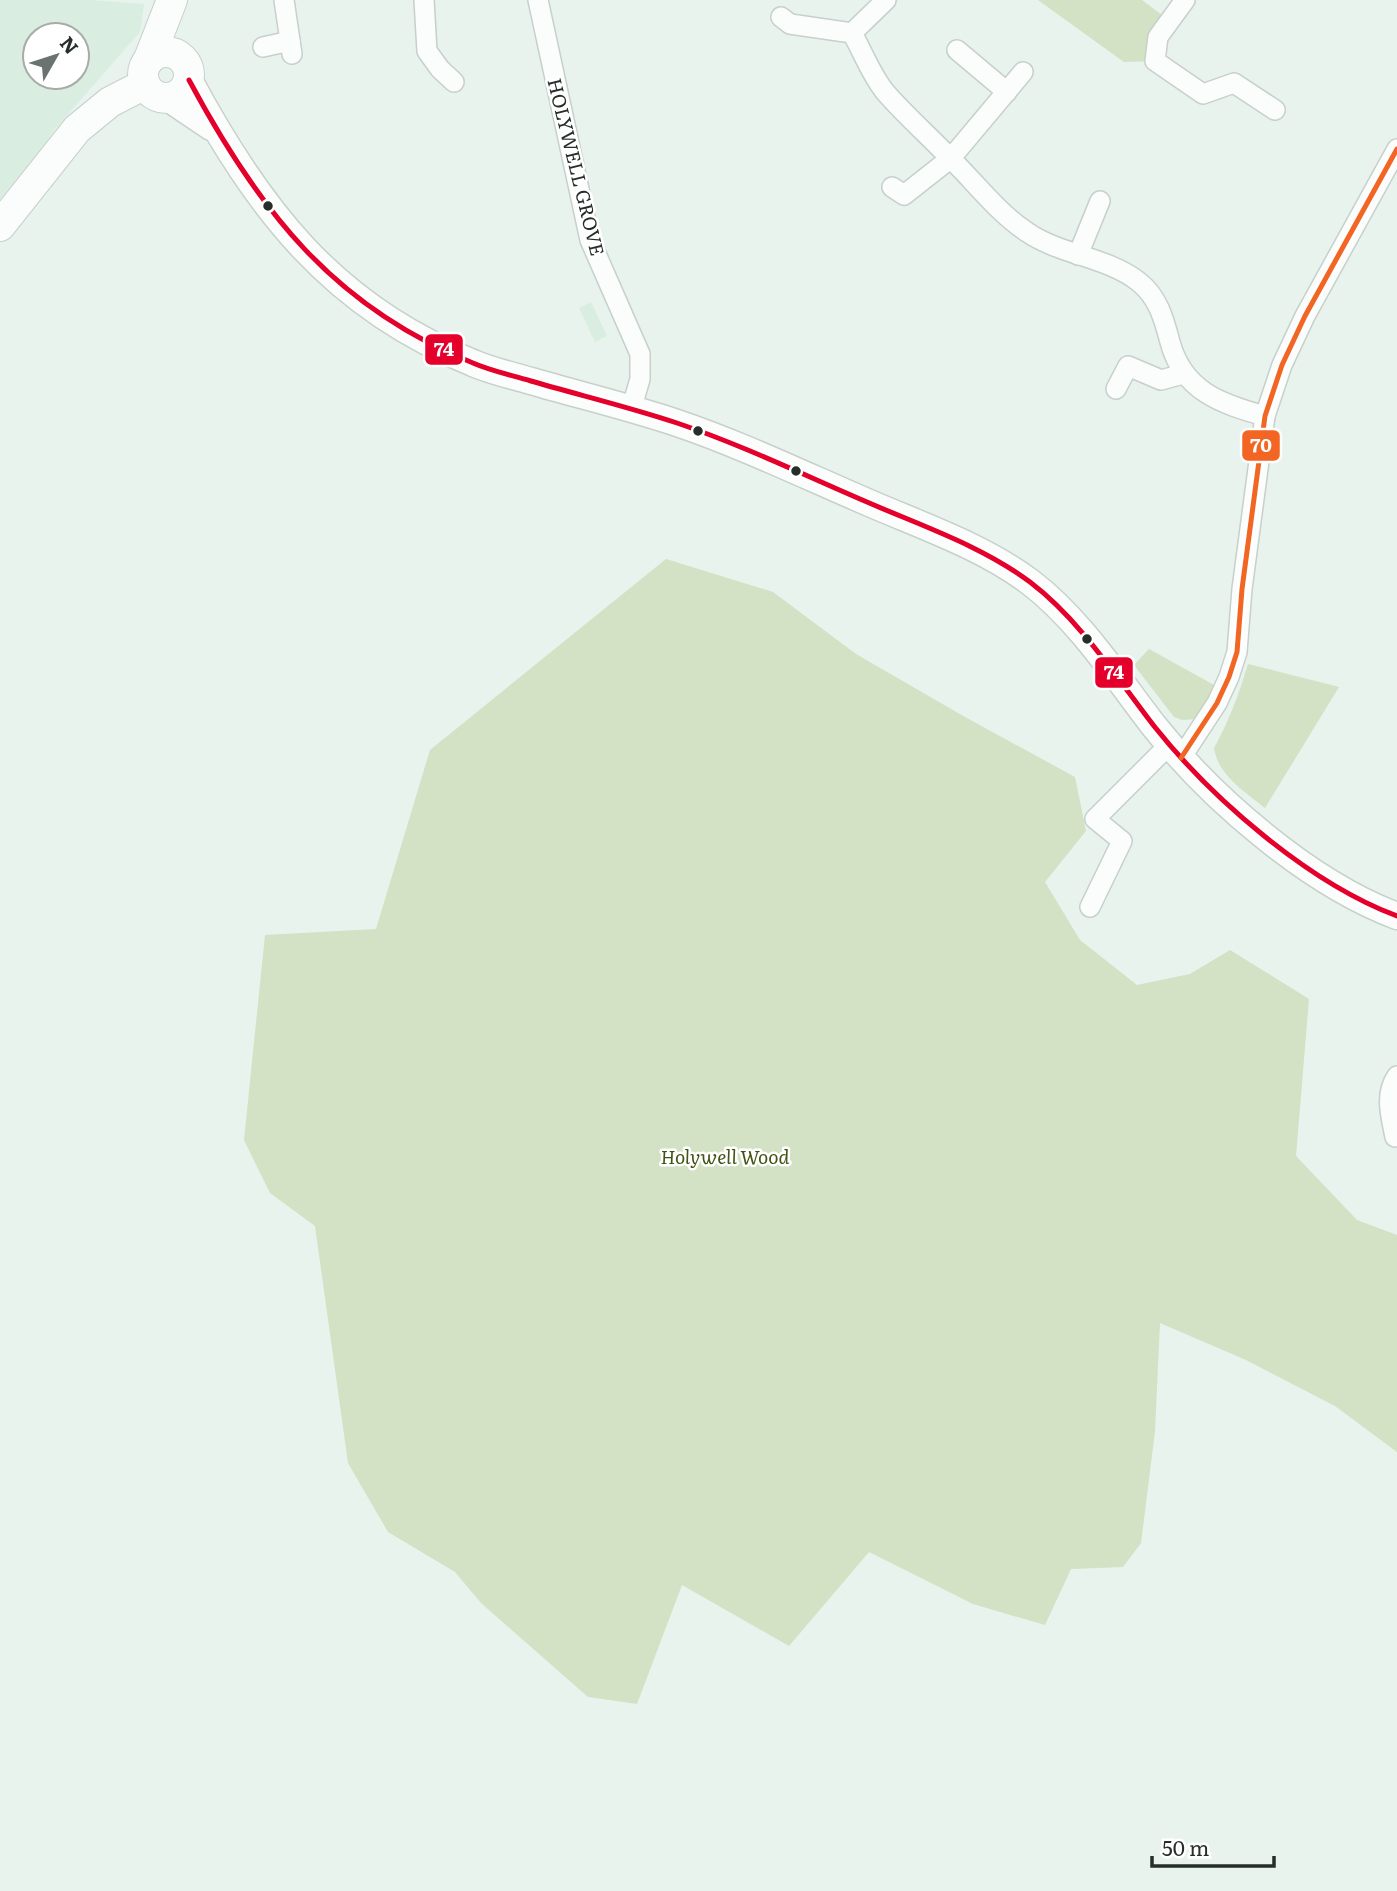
<svg xmlns="http://www.w3.org/2000/svg" width="1397" height="1891" viewBox="0 0 1397 1891" font-family="Literata,serif">
<style>
.built{fill:#d9eee1;fill-rule:evenodd}
.green{fill:#d3e1c4}
.lines{fill:none;stroke-linecap:round;stroke-linejoin:round}
.street-casing{stroke:#c7d0cb;stroke-width:22}
.secondary-casing{stroke:#c7d0cb;stroke-width:29}
.primary-casing{stroke:#c7d0cb;stroke-width:32}
.street{stroke:#fbfdfc;stroke-width:19}
.secondary{stroke:#fbfdfc;stroke-width:26}
.primary{stroke:#fbfdfc;stroke-width:30}
.bus-1-casing{stroke:#fff;stroke-width:10}
.bus-2-casing{stroke:#fff;stroke-width:10}
.bus-1{stroke:#e4002b;stroke-width:5}
.bus-2{stroke:#f26522;stroke-width:5}
.bus-dot{fill:#262e2a;stroke:#fff;stroke-width:2.5}
.labels{text-anchor:middle;stroke-width:5;stroke-linejoin:round;paint-order:stroke}
.street-label{font-size:19px;fill:#262e2a;stroke:#fff}
.park-label{font-size:19px;font-style:italic;fill:#445315;stroke:#fff}
.line-badge{stroke:#fff;stroke-width:2.5}
.badge-label{font-size:19px;text-anchor:middle;font-weight:bold;fill:#fff}
</style>
<rect width="100%" height="100%" fill="#e7f3ec"/>
<!-- built -->
<g class="built">
<path d="M0,0H91L144,4L140,32L55,129L0,208ZM35,35H77V77H35Z"/>
<polygon points="591,302 607,336 595,342 579,308"/>
</g>
<!-- green -->
<g class="green">
<polygon points="1038,0 1142,0 1170,21 1155,61 1124,62"/>
<polygon points="666,559 773,592 856,654 965,717 1075,777 1086,831 1045,882 1080,940 1137,985 1190,974 1230,950 1309,999 1296,1156 1357,1220 1397,1235 1397,1452 1335,1406 1246,1360 1160,1323 1155,1431 1141,1543 1123,1567 1071,1569 1045,1625 973,1604 869,1552 789,1646 682,1585 637,1704 588,1697 481,1603 455,1572 388,1532 348,1463 315,1226 270,1193 244,1140 265,935 376,929 430,750"/>
<polygon points="1149,649 1214,685 1199,719 1182,720 1174,717 1134,665"/>
<path d="M1248,664L1339,687L1265,808C1244,791 1218,775 1214,748C1229,721 1239,694 1248,664Z"/>
</g>
<g class="lines">
<!-- street casing -->
<g class="street-casing">
<g id="street">
<polyline points="284,0 292,54"/>
<polyline points="424,0 427,51 440,69 454,82"/>
<polyline points="538,0 590,240 640,354 640,379 631,410"/>
<polyline points="1185,0 1158,37 1155,61 1203,94 1234,83 1275,110"/>
<path d="M781,17L790,24L852,33C863,52 872,77 886,93C906,116 929,136 950,158C975,182 998,213 1027,232C1060,255 1108,257 1139,282C1158,297 1164,319 1170,342C1183,391 1221,404 1265,416"/>
<polyline points="852,33 886,0"/>
<polyline points="263,47 290,41"/>
<polyline points="957,50 1007,92"/>
<polyline points="892,187 904,195 951,158 1023,72"/>
<polyline points="1078,255 1100,201"/>
<polyline points="1116,389 1128,366 1161,380 1183,374"/>
<polyline points="1181,758 1217,703 1229,677 1237,652 1242,589 1265,416 1282,365 1305,316 1397,149"/>
<polyline points="1090,907 1122,841 1095,819 1169,745"/>
<path d="M1395,1137C1391,1116 1384,1095 1397,1076"/>
</g>
</g>
<!-- secondary casing -->
<g class="secondary-casing">
<g id="secondary">
<path d="M189,80C258,209 333,307 473,363C491,371 511,375 531,381C579,395 629,407 677,423C742,445 804,475 867,502C922,526 982,546 1030,582C1080,620 1116,677 1154,726C1212,799 1309,883 1397,916"/>
<polyline points="168,98 211,127"/>
</g>
</g>
<!-- primary casing -->
<g class="primary-casing">
<g id="primary">
<circle cx="166" cy="75" r="23"/>
<polyline points="149,59 172,0"/>
<polyline points="0,226 77,129 110,102 145,84"/>
</g>
</g>
<!-- street -->
<use href="#street" class="street"/>
<!-- secondary -->
<use href="#secondary" class="secondary"/>
<!-- primary -->
<use href="#primary" class="primary"/>
<!-- bus-1 casing -->
<g class="bus-1-casing">
<path id="bus-1" d="M189,80C258,209 333,307 473,363C491,371 511,375 531,381C579,395 629,407 677,423C742,445 804,475 867,502C922,526 982,546 1030,582C1080,620 1116,677 1154,726C1212,799 1309,883 1397,916"/>
</g>
<!-- bus-2 casing -->
<g class="bus-2-casing">
<polyline id="bus-2" points="1181,758 1217,703 1229,677 1237,652 1242,589 1265,416 1282,365 1305,316 1397,149"/>
</g>
<!-- bus-1 -->
<use href="#bus-1" class="bus-1"/>
<!-- bus-2 -->
<use href="#bus-2" class="bus-2"/>
</g>
<!-- markers -->
<g class="bus-dot">
<circle cx="268" cy="206" r="6"/>
<circle cx="698" cy="431" r="6"/>
<circle cx="796" cy="471" r="6"/>
<circle cx="1087" cy="639" r="6"/>
</g>
<g class="labels">
<!-- street labels -->
<g class="street-label">
<text transform="translate(576 167) rotate(76)" y="7">HOLYWELL GROVE</text>
</g>
<!-- park labels -->
<g class="park-label">
<text x="725" y="1164">Holywell Wood</text>
</g>
</g>
<g class="line-badge">
<rect x="424" y="333" width="40" height="33" rx="7" fill="#e4002b"/>
<rect x="1241" y="429" width="40" height="33" rx="7" fill="#f26522"/>
<rect x="1094" y="656" width="40" height="33" rx="7" fill="#e4002b"/>
</g>
<g class="badge-label">
<text x="444" y="356">74</text>
<text x="1261" y="452">70</text>
<text x="1114" y="679">74</text>
</g>
<!-- north arrow -->
<g transform="translate(56 56) rotate(51)"><circle r="33" fill="#ffffff" stroke="#a8abaa" stroke-width="2"/>
<path d="M0-5L12 26L0 18L-12 26Z" fill="#6a736e"/>
<text y="-10" font-size="19" font-weight="bold" text-anchor="middle" fill="#262e2a">N</text>
</g>
<!-- scale -->
<path d="M1152 1856v10h122v-10" fill="none" stroke="#262e2a" stroke-width="3.5"/>
<text x="1162" y="1856" font-size="21" fill="#262e2a" stroke="#ffffff" stroke-width="5" paint-order="stroke">50 m</text>
</svg>
